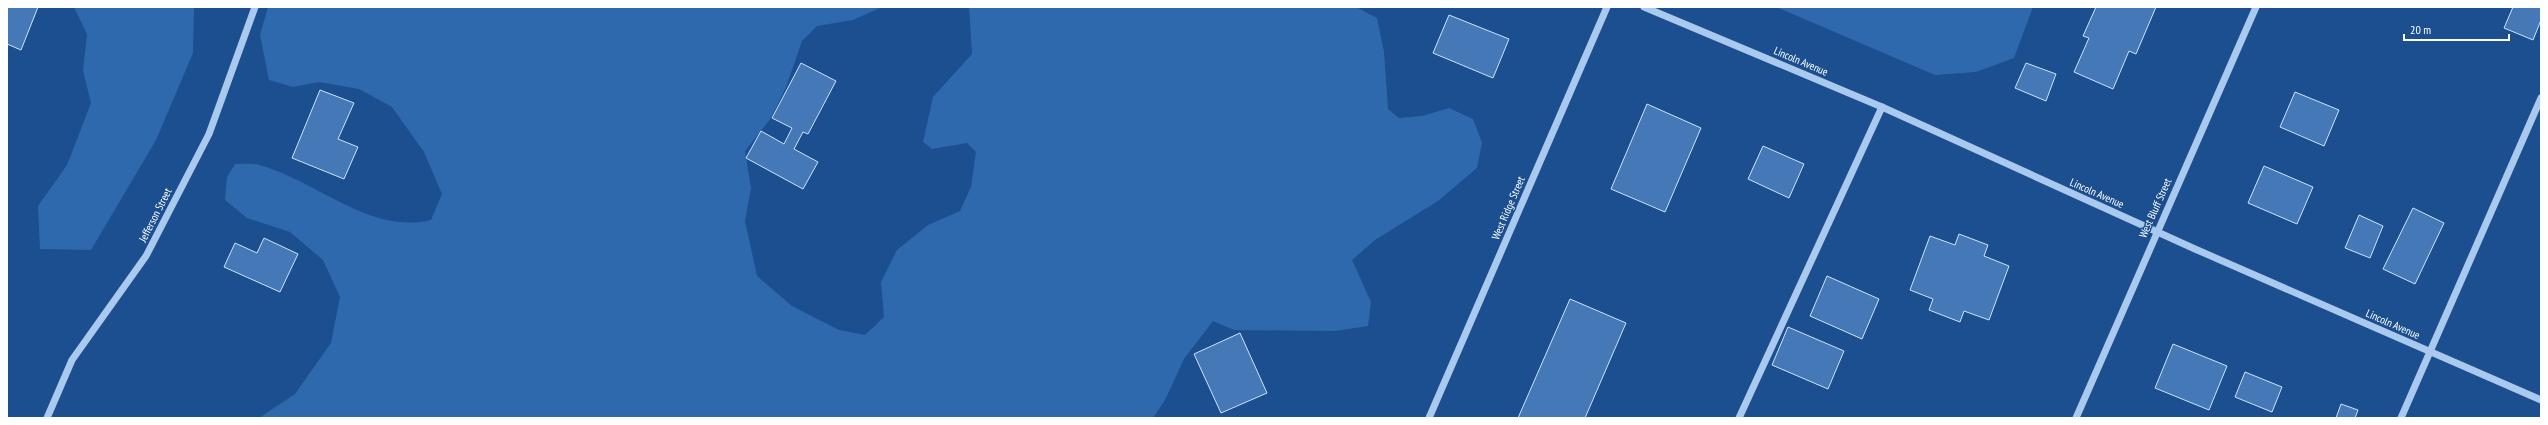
<svg xmlns="http://www.w3.org/2000/svg" width="2548" height="425" viewBox="0 0 2548 425" font-family="'PT Sans Narrow',sans-serif">
<style>
.green{fill:#2e69ad}
.building{fill:#4478b7;stroke:#cfe3fa}
.lines{fill:none;stroke-linecap:round;stroke-linejoin:round}
.minor{stroke:#a9c9ee;stroke-width:7}
.labels{text-anchor:middle;stroke-width:3;stroke-linejoin:round;paint-order:stroke}
.street-label{font-size:11px;fill:#fff;stroke:#1b4f8f}
</style>
<rect width="100%" height="100%" fill="#1b4f8f"/>
<!-- green -->
<g class="green">
<polygon points="74,7 194,7 193,53 156,140 91,250 40,249 38,206 67,165 91,103 83,71 87,34"/>
<path d="M268,7H882L853,20L817,26L802,41L786,87L771,118L745,151L751,188L745,221L757,276L792,306L839,330L865,335L884,317L881,282L897,250L928,225L960,211L971,187L976,152L967,143L932,149L923,142L933,97L972,54L969,7H1356L1377,18L1384,52L1388,109L1399,118L1422,116L1449,108L1473,119L1482,143L1477,168L1438,201L1375,240L1352,260L1371,302L1368,326L1335,331L1234,330L1213,321L1184,359L1165,400L1153,418H259L295,394L331,343L340,297L323,260L290,232L247,218L225,200L227,177L235,164C242,164 252,163 259,165C316,180 370,235 431,220L442,194L424,152L392,107L359,89L319,82L293,87L269,80L260,35Z"/>
<polygon points="1776,7 2033,7 2014,58 1976,72 1935,75"/>
</g>
<!-- building -->
<g class="building">
<polygon points="7,7 38,7 21,50 7,44"/>
<polygon points="2096,7 2156,7 2136,54 2129,51 2113,89 2074,72 2089,38 2083,36"/>
<polygon points="2513,7 2541,7 2541,20 2533,40 2504,28"/>
<polygon points="1449,15 1509,39 1493,78 1433,53"/>
<polygon points="801,63 836,81 808,134 803,132 794,149 818,162 803,189 746,158 761,131 784,144 792,128 772,118"/>
<polygon points="2026,63 2056,74 2046,101 2015,88"/>
<polygon points="320,90 354,103 338,139 358,147 344,179 292,158"/>
<polygon points="2295,92 2339,110 2324,146 2280,127"/>
<polygon points="1647,104 1701,128 1665,212 1611,189"/>
<polygon points="1763,146 1804,164 1789,198 1748,179"/>
<polygon points="2264,166 2313,187 2297,224 2248,203"/>
<polygon points="2413,208 2444,223 2415,284 2383,269"/>
<polygon points="2359,215 2383,226 2370,258 2345,248"/>
<polygon points="1959,234 1988,245 1984,256 2009,266 1989,320 1964,311 1960,322 1929,310 1933,299 1910,290 1930,236 1955,245"/>
<polygon points="264,238 298,254 280,292 224,267 235,243 257,253"/>
<polygon points="1827,276 1879,299 1862,339 1810,316"/>
<polygon points="1570,299 1626,323 1585,418 1518,418"/>
<polygon points="1788,327 1844,351 1828,389 1772,365"/>
<polygon points="1240,333 1267,393 1221,413 1194,354"/>
<polygon points="2173,344 2227,366 2209,410 2155,388"/>
<polygon points="2245,372 2282,387 2272,412 2235,397"/>
<polygon points="2341,404 2358,410 2355,418 2336,418"/>
</g>
<g class="lines">
<!-- minor -->
<g class="minor">
<polyline points="1644,7 1882,107 2195,249 2541,400"/>
<polyline points="47,418 72,360 146,256 209,134 255,7"/>
<polyline points="1429,418 1607,7"/>
<polyline points="1739,418 1882,107"/>
<polyline points="2076,418 2256,7"/>
<polyline points="2401,418 2541,98"/>
</g>
</g>
<g class="labels">
<!-- street labels -->
<g class="street-label">
<text transform="translate(1801 61) rotate(23)" y="4">Lincoln Avenue</text>
<text transform="translate(2097 193) rotate(24)" y="4">Lincoln Avenue</text>
<text transform="translate(1508 208) rotate(-67)" y="4">West Ridge Street</text>
<text transform="translate(2155 208) rotate(-66)" y="4">West Bluff Street</text>
<text transform="translate(155 215) rotate(-63)" y="4">Jefferson Street</text>
<text transform="translate(2393 324) rotate(24)" y="4">Lincoln Avenue</text>
</g>
</g>
<!-- border -->
<rect width="2548" height="425" fill="none" stroke="#ffffff" stroke-width="16"/>
<!-- scale -->
<path d="M2404 34v6h105v-6" fill="none" stroke="#ffffff" stroke-width="2"/>
<text x="2410" y="34" font-size="12" fill="#ffffff" stroke="#1b4f8f" stroke-width="3" paint-order="stroke">20 m</text>
</svg>
